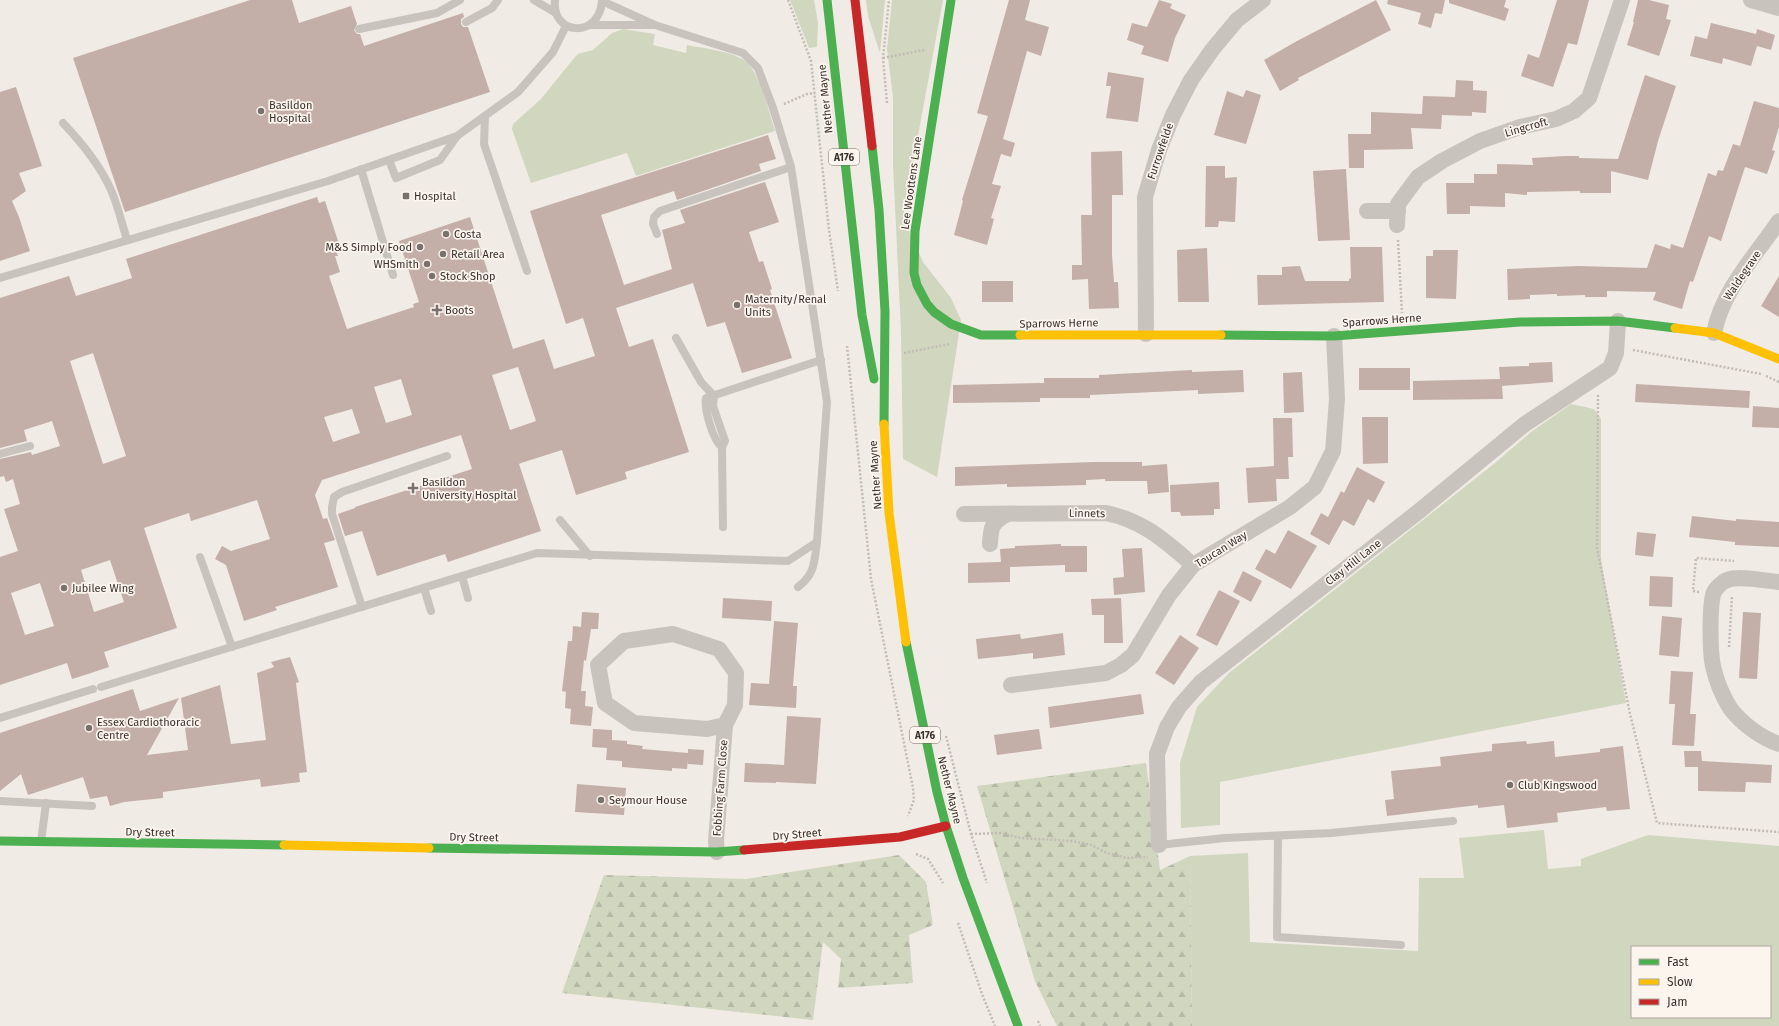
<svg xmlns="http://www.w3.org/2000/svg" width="1779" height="1026" viewBox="0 0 1779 1026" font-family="'Fira Sans',sans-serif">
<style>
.green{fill:#d1d6bf;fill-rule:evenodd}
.forest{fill:url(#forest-firs)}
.building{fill:#c3afa7;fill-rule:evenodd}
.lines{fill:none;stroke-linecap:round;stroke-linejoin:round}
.path{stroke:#c2bbb6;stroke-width:2.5;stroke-dasharray:2 2;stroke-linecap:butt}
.lane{stroke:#c9c3be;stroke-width:8}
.street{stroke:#c9c3be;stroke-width:16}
.fast{stroke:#4caf50;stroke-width:9}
.slow{stroke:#ffc107;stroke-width:9}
.jam{stroke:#c62828;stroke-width:9}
.poi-dot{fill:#7a716c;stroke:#fbf5ee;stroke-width:1.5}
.labels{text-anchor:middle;stroke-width:3.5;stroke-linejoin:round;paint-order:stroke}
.shield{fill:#fbf5ee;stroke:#756b66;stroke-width:1}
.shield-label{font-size:10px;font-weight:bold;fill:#3b302b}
.street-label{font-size:11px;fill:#3b302b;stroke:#fbf5ee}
.poi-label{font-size:11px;fill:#3b302b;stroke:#fbf5ee;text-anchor:start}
</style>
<defs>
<pattern id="forest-firs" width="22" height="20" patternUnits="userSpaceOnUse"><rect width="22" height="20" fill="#d1d6bf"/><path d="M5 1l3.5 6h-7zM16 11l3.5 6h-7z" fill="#b4b8a4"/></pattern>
</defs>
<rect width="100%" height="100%" fill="#f0ebe5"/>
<!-- green -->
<g class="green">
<polygon points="790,0 814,0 818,23 817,47 809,48"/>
<polygon points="866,0 885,0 880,53 868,16"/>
<polygon points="892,0 943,0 903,217 923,262 951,298 961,320 937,477 903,459 901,332 893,164 893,97 887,49"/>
<path d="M623,29L655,34L653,45L686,53L687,45C705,49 726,50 742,59C759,67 769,113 775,131L636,176L627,153L531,183L512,129L513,124L541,99L575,57L578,54L593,50L612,33Z"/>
<polygon points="1571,404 1594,409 1601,419 1601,559 1626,703 1220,782 1220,825 1181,828 1180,763 1197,707 1229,673 1495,463 1531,432"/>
<path d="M1544,830L1548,869L1581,866V859L1648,835L1779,846V1026H1192L1190,856L1248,853L1250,942L1418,951L1419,878H1464L1459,838ZM1632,947H1770V1017H1632Z"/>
</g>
<!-- forest -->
<g class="forest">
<polygon points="1146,763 1160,870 1190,856 1192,1026 1057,1026 1035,981 977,786"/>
<polygon points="899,855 926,882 933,925 909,935 913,983 838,988 841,959 823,942 813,1020 562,993 604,875 746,879"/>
</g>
<!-- building -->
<g class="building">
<polygon points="250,0 292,0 299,23 351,6 357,24 354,30 357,34 360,34 364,46 463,13 464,17 461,19 461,24 463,27 468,27 490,92 125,212 73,58"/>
<polygon points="1009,0 1030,0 1025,20 1049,27 1041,56 1027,51 1003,139 1015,143 1011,157 1001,154 992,184 1001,186 991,218 994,219 987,245 954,235 963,201 962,200 988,116 977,113"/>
<polygon points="1159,0 1172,4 1170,8 1186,15 1175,38 1168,62 1141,54 1144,46 1127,40 1132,23 1147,27"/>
<polygon points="1376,0 1391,30 1298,78 1299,80 1280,91 1264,60 1297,41"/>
<polygon points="1388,0 1445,0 1442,14 1435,13 1431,28 1418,24 1421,13 1387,4"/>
<polygon points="1449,0 1506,0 1504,7 1509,9 1505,21 1449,3"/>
<polygon points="1557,0 1589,0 1577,45 1568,43 1553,87 1521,76 1528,54 1539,58"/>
<polygon points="1638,0 1649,0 1669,5 1666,19 1671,20 1659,56 1627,45 1634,22 1633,22"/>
<polygon points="1711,23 1756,34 1757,29 1775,35 1771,50 1757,46 1751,66 1723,58 1722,64 1690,56 1695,36 1707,39"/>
<polygon points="1108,72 1144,78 1138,122 1106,118 1111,86 1106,86"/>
<polygon points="1645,75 1676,86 1658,141 1648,180 1611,171 1611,193 1580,193 1580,191 1527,192 1527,195 1505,193 1505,207 1470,206 1470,214 1447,214 1446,183 1474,183 1474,174 1497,174 1497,164 1533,165 1532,158 1565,156 1579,156 1579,158 1618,159"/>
<polygon points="1456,80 1473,81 1473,90 1487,91 1486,113 1472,112 1472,116 1442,115 1441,129 1411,128 1413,149 1364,150 1364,168 1349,168 1348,134 1371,134 1371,112 1422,114 1423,96 1455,97"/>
<polygon points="16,87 42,166 19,173 26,191 12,201 19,217 30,251 0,261 0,92"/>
<polygon points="1246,90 1261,95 1246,144 1214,135 1227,91 1243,97"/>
<polygon points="1754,101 1779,108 1779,127 1772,150 1775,151 1767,174 1745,167 1721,241 1709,236 1693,282 1690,281 1682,309 1653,300 1656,292 1607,291 1607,297 1585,297 1585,295 1557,296 1557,294 1530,295 1530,299 1508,300 1507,269 1578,266 1647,268 1655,244 1670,249 1671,244 1683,248 1708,173 1716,176 1718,170 1723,171 1733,144 1740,146"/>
<path d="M768,135L776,159L759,164L761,171L677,200L674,191L601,215L624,285L672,269L662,230L685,223L680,210L765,182L779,222L749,232L759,262L763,261L772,289L770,290L792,358L742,373L725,322L707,327L693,283L616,308L629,347L653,339L689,452L625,472L627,479L576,495L562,450L521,463L519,464L541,531L448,562L445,554L377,576L362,531L345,536L338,514L355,508V507L472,469L461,435L322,480L315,495L323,519L327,518L335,540L324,543L338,587L275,607L277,610L244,621L226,565L215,559L222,546L231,551L270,539L257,500L191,521L189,513L144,528L177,628L104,652L109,667L88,674L72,679L67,663L0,685V557L18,551L4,509L20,504L13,479L6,482L4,476L0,477V459L31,452L32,455L60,446L52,421L24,430L27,441L0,448V298L69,276L76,296L132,278L126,259L317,197L319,203L325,201L340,247L335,248L338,256H335L340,272L329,276L347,329L414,307L413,304L419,302L399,241L470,217L513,349L544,339L554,369L595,356L583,318L566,324L530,211ZM93,353L126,456L103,464L70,361ZM518,367L536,421L510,430L492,375ZM401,379L412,415L386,423L374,387ZM352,409L360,433L333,442L324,417ZM110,560L124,602L94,612L81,570ZM40,583L54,626L25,635L11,593Z"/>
<polygon points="1122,151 1123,195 1112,195 1112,255 1114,282 1118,282 1119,308 1089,309 1088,279 1072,280 1072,265 1082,265 1081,215 1092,215 1091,152"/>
<polygon points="1206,166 1225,166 1225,178 1237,177 1235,222 1219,221 1218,227 1205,227"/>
<polygon points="1346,169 1350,240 1318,241 1313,171"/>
<polygon points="1350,247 1382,247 1384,302 1258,305 1257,275 1282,275 1282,267 1300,266 1305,281 1349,281 1349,279 1351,278"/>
<polygon points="1207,248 1209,302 1178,302 1177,250"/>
<polygon points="1433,250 1458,250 1456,299 1426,298 1426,256 1433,256"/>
<polygon points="1779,276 1779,317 1761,306"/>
<rect x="982" y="281" width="31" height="21"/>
<polygon points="1552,362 1553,382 1502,386 1503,399 1413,400 1413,381 1500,379 1499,367 1529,366 1529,363"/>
<rect x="1359" y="368" width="51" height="22"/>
<polygon points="1192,370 1192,372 1243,370 1244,392 1198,394 1198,390 1090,395 1090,398 1040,398 1040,402 953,403 953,385 1044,383 1044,378 1099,378 1099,375"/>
<polygon points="1302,372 1304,412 1284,413 1283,373"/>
<polygon points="1636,384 1750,391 1749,408 1635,402"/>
<polygon points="1753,406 1779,408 1779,428 1752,427"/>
<polygon points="1362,417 1388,417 1388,463 1363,464"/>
<polygon points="1273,418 1292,418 1293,457 1288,457 1289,479 1276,479 1277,501 1248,503 1246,468 1274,466"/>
<polygon points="1094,462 1142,462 1142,466 1167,464 1169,492 1148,494 1147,481 1105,481 1105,479 1086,480 1086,485 1052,486 1007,487 1007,484 955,486 955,467"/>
<polygon points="1357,467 1385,482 1374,503 1368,499 1354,526 1343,520 1329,545 1310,534 1321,513 1328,517 1341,491 1344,493"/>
<polygon points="1219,482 1220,509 1214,509 1214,515 1181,516 1180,512 1171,512 1170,485"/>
<polygon points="1692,516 1736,521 1736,519 1779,522 1779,547 1735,545 1735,542 1689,537"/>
<polygon points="1288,530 1317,546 1291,589 1255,569 1266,549 1275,554"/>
<polygon points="1637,532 1656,534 1653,557 1635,555"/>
<polygon points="1061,544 1061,546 1087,546 1087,572 1065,572 1065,565 1010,567 1010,582 968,583 968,563 1001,562 1000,549 1015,548 1015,546"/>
<polygon points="1142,548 1145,592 1114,595 1113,578 1124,577 1122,549"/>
<polygon points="1243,571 1262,581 1251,602 1233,592"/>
<polygon points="1650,576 1673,577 1672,607 1649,606"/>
<polygon points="1219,590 1240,601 1217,646 1196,635"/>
<polygon points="723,598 772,601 771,621 722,618"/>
<polygon points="1121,598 1123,643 1104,643 1104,615 1092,615 1091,599"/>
<polygon points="582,612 599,613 598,629 591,629 586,661 584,660 581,691 586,691 585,706 593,707 591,726 570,724 571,709 565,708 566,692 562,691 568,641 572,641 573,626 581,627"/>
<polygon points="1743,612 1761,613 1757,679 1739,678"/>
<polygon points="1662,616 1682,618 1679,657 1659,655"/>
<polygon points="774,621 798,623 793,686 797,686 796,708 749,705 751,683 769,684"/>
<polygon points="1063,633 1065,655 1033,659 1033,653 978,659 976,639 1020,634 1021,639"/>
<polygon points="1180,635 1199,648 1174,685 1155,673"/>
<polygon points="290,657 299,682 296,683 307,772 299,773 300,782 261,787 260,779 163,792 163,798 124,802 110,806 107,796 90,799 83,777 28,795 21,774 0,791 0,733 133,689 140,711 179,698 147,755 188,750 181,698 220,685 231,744 266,740 257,673 274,667 271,662"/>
<polygon points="1671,671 1693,672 1690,714 1696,714 1694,746 1672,745 1675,704 1669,704"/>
<polygon points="1141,694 1144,714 1050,728 1048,707"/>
<polygon points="787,716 821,718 816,784 776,782 776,783 744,782 745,763 784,765"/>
<polygon points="593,729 612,730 612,740 627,741 627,744 643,746 642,749 688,753 688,749 704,750 703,765 688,764 688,760 687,769 672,768 672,771 622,767 622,761 606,760 607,748 592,747"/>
<polygon points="1039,729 1042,749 997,755 994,735"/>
<polygon points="1526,741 1527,744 1554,741 1555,757 1600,752 1600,749 1623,746 1630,809 1607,811 1606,807 1557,813 1558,822 1507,828 1504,805 1478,808 1478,805 1387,816 1385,800 1394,799 1391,771 1441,766 1440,757 1492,751 1492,744"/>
<polygon points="1684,751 1701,751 1702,761 1772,765 1771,783 1746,782 1745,792 1698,791 1698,767 1685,767"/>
<polygon points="577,784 626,788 624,815 575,812"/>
</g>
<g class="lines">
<!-- path -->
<g class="path">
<polyline points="788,0 811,61 829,230 838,291"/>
<polyline points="883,58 924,50"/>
<polyline points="887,103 883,58 889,0"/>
<polyline points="784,104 807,94 815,93"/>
<polyline points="1398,240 1402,313"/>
<polyline points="847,346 871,579 913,788 914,800 908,816"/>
<polyline points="1633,350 1761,374"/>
<polyline points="904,353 950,344"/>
<polyline points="1766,376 1779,382"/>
<polyline points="1598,395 1597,548 1630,714 1657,823 1779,832"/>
<polyline points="1699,592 1693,591 1696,558 1734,561"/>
<polyline points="1729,647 1732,596"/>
<polyline points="946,736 971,834 987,883"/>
<polyline points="971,834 1000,833 1021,838 1072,841 1091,845 1107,853 1127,858 1148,857"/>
<polyline points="916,854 928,859 943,883"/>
<polyline points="958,923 982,994 995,1026"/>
<polyline points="1038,1021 1040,1026"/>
</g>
<!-- lane -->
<g class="lane">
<polyline points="534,0 556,13"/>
<path d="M555,0C551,36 600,39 602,0"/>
<polyline points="466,22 492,8 498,0"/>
<polyline points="590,25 652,25"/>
<polyline points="359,29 437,13 460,0"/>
<polyline points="485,116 484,144 527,271"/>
<path d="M63,123C82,143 100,165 111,190C118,206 122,224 127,240"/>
<polyline points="389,160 396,178 440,160 457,136 518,92 553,52 566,26"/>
<polyline points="361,169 393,275"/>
<polyline points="657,234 653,224 654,217 660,211 791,167"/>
<polyline points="0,278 328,181 457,136"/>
<polyline points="676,338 701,382 714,396 713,406 725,441 722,447 723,527"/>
<path d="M722,447C713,441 704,409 706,398L821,360"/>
<polyline points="0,454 30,446"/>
<polyline points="560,520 590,556"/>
<polyline points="200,557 232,647"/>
<polyline points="462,576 468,598"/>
<path d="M798,587C815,574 814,563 817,542"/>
<polyline points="424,588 431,611"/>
<polyline points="362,607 332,514 332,507 334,497 342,492 447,456"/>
<polyline points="101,687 537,553 788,561 817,542 827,402 791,167 773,108 758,68 743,53 655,25 602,1"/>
<polyline points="0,718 93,689"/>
<polyline points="0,801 92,806"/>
<polyline points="1278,836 1277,937 1401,945"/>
<polyline points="41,842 46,803"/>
<polyline points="1159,845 1225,838 1331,833 1453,821"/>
</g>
<!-- street -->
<g class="street">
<polyline points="1751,0 1779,8"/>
<polyline points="1367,211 1398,211"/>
<polyline points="1397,225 1398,204 1418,177 1442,161 1480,141 1520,127 1556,119 1574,111 1589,98 1622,0"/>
<path d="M1714,333C1722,291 1755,256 1779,221"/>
<polyline points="1146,334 1145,197 1159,150 1173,115 1191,80 1212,50 1237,20 1263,0"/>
<path d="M964,514L1106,513C1144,521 1165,541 1193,565"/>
<path d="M990,544C991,526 991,524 1007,514"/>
<path d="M1779,582C1765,581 1740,575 1727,580C1722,582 1716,588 1714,592C1709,605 1710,652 1713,666C1716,680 1722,695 1730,708C1741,723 1761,738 1779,744"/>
<polyline points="1011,685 1106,673 1121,665 1133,655 1169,595 1193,565 1290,507 1315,487 1333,451 1337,399 1334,336"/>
<polyline points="1159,845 1157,754 1167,727 1179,707 1201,682 1418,512 1525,424 1610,368 1616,353 1618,321"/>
<polyline points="717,852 716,841 725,725 707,729 634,723 605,703 598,665 624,641 673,634 719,649 736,673 735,705 725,725"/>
</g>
<!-- fast -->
<g class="fast">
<polyline points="827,0 862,315 874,379"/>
<polyline points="951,0 915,231 914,273 917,285 927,304 934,312 951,324 981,335 1020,335"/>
<polyline points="872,146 879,210 885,311 884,424"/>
<polyline points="1221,335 1334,336 1520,322 1618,321 1675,328"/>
<polyline points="906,642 937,792 946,826 963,878 1018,1026"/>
<polyline points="0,841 284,845"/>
<polyline points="429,848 717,852 744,850"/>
</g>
<!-- slow -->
<g class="slow">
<polyline points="1675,328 1714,333 1779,359"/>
<polyline points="1020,335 1221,335"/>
<polyline points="884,424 889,513 906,642"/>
<polyline points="284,845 429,848"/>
</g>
<!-- jam -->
<g class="jam">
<polyline points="855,0 872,146"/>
<polyline points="744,850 900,837 946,826"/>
</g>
</g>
<!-- markers -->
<g class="poi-dot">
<circle cx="261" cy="111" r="4"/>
<rect x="402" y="192" width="8" height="8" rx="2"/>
<circle cx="446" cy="234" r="4"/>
<circle cx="420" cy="247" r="4"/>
<circle cx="443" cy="254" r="4"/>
<circle cx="427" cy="264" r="4"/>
<circle cx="432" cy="276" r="4"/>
<circle cx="737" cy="305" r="4"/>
<path d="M435 304h4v4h4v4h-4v4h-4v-4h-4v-4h4z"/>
<path d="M411 482h4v4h4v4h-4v4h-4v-4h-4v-4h4z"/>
<circle cx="64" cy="588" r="4"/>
<circle cx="89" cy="728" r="4"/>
<circle cx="1510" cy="785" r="4"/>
<circle cx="601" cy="800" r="4"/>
</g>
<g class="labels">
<!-- shield labels -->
<g class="shield">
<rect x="829" y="149" width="30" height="16" rx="3"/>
<rect x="910" y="727" width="30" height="16" rx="3"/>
</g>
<g class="shield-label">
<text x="844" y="161">A176</text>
<text x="925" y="739">A176</text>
</g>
<!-- street labels -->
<g class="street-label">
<text transform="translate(825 99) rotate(-96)" y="4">Nether Mayne</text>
<text transform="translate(1526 127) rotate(-16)" y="4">Lingcroft</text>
<text transform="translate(1160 151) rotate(-71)" y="4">Furrowfelde</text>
<text transform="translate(911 183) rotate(-82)" y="4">Lee Woottens Lane</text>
<text transform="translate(1742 275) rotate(-56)" y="4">Waldegrave</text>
<text transform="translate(1382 320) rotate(-4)" y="4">Sparrows Herne</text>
<text transform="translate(1059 323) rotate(-1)" y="4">Sparrows Herne</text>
<text transform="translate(875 475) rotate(-94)" y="4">Nether Mayne</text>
<text transform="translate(1087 513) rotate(1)" y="4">Linnets</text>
<text transform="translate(1221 549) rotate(-32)" y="4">Toucan Way</text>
<text transform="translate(1353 562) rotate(-38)" y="4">Clay Hill Lane</text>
<text transform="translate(720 788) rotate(-86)" y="4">Fobbing Farm Close</text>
<text transform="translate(950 790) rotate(76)" y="4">Nether Mayne</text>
<text transform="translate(150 832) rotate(1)" y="4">Dry Street</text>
<text transform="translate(797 834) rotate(-5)" y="4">Dry Street</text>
<text transform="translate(474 837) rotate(1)" y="4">Dry Street</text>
</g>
<!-- poi labels -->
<g class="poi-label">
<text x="269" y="109">Basildon<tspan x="269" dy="13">Hospital</tspan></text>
<text x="414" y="200">Hospital</text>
<text x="454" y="238">Costa</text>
<text x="412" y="251" text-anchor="end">M&amp;S Simply Food</text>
<text x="451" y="258">Retail Area</text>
<text x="419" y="268" text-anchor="end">WHSmith</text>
<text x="440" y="280">Stock Shop</text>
<text x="745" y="303">Maternity/Renal<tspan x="745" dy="13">Units</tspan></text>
<text x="445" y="314">Boots</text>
<text x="422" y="486">Basildon<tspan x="422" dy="13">University Hospital</tspan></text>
<text x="72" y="592">Jubilee Wing</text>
<text x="97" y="726">Essex Cardiothoracic<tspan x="97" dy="13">Centre</tspan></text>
<text x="1518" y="789">Club Kingswood</text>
<text x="609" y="804">Seymour House</text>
</g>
</g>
<!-- legend -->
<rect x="1631" y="946" width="140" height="72" fill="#fbf5ee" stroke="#aea6a0"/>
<rect x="1639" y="959" width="20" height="6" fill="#4caf50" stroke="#aea6a0"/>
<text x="1667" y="966" font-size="12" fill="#3b302b">Fast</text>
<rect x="1639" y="979" width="20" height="6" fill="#ffc107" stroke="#aea6a0"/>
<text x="1667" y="986" font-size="12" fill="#3b302b">Slow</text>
<rect x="1639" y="999" width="20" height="6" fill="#c62828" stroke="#aea6a0"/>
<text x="1667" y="1006" font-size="12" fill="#3b302b">Jam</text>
</svg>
